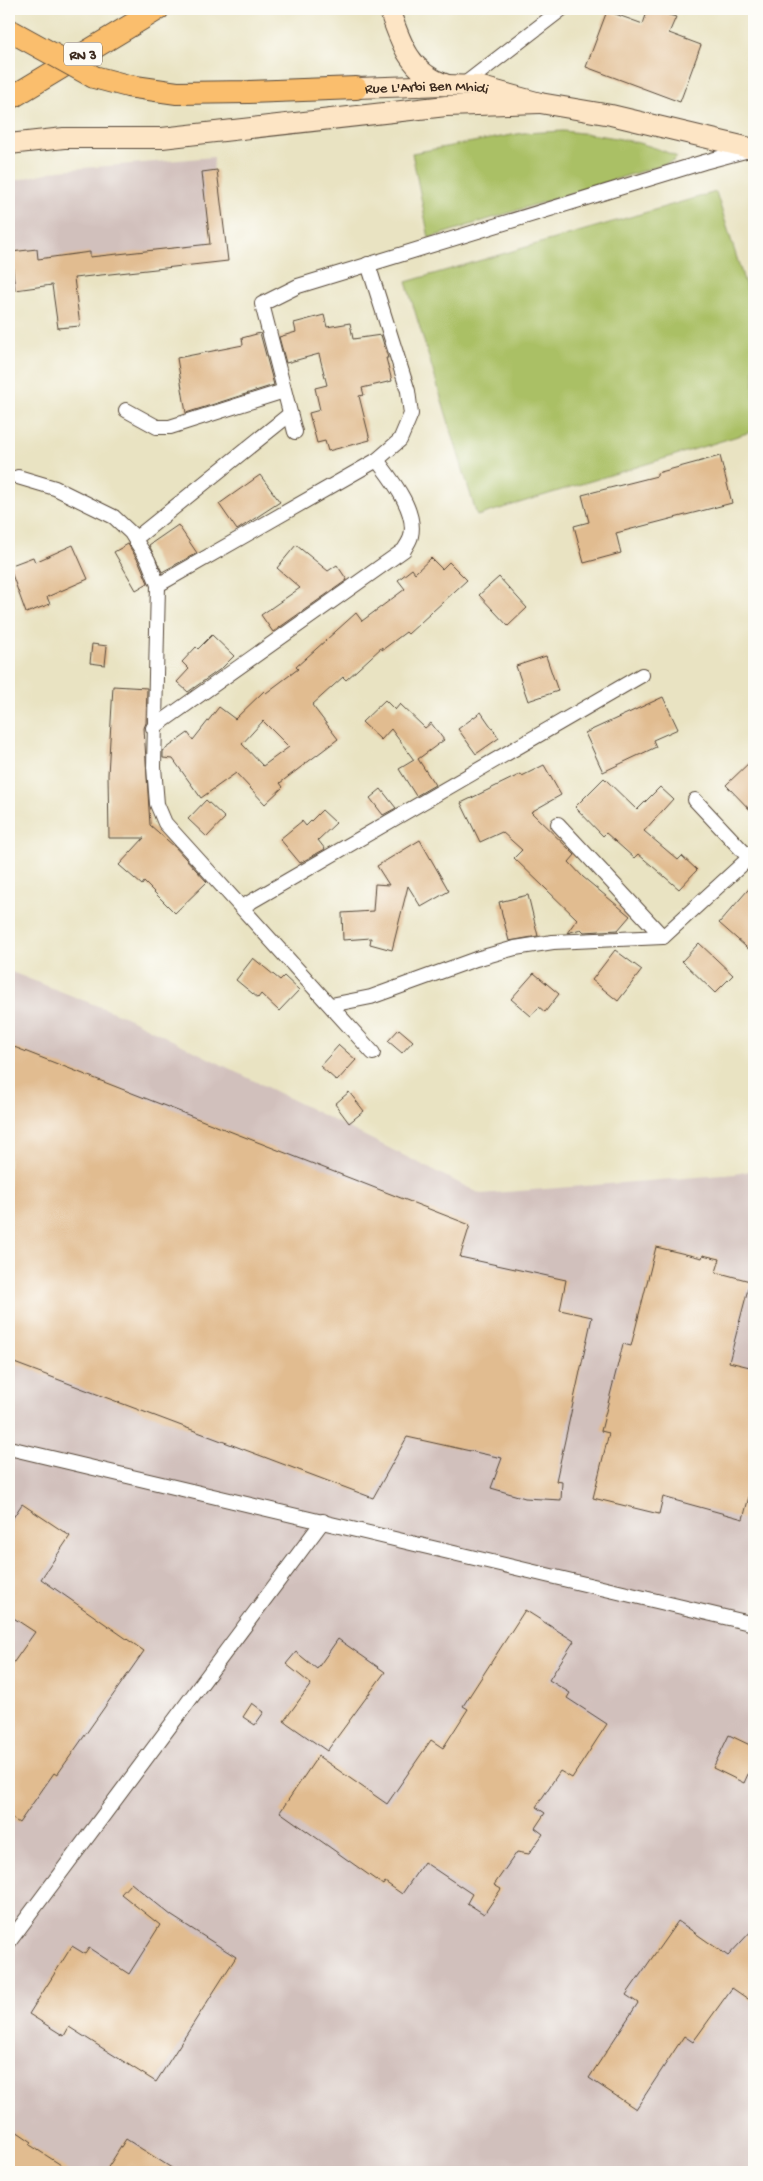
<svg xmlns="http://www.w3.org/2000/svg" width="763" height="2181" viewBox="0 0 763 2181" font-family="'Gochi Hand',sans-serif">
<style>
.industrial{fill:#d1c0bc}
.green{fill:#aac065;stroke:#727542}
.building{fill:#e1bc90;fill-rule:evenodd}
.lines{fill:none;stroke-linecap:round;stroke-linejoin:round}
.minor-casing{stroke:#554637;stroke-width:16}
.secondary-casing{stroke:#554637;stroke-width:22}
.primary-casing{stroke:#554637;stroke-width:24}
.minor{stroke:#fff;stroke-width:14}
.secondary{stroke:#fde5c5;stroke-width:20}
.primary{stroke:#fabe6d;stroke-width:22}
.primary-bridge-casing{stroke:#554637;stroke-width:24;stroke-linecap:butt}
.primary-bridge{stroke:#fabe6d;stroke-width:22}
.labels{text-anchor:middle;stroke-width:4;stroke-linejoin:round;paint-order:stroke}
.shield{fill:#fdfcf7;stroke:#75695f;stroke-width:1}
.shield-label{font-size:14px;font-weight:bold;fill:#3b2a1e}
.street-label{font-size:15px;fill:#3b2a1e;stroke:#fdfcf7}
</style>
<rect width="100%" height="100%" fill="#fdfcf7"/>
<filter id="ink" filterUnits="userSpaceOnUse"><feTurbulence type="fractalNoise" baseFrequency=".02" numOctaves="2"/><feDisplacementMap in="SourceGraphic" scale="10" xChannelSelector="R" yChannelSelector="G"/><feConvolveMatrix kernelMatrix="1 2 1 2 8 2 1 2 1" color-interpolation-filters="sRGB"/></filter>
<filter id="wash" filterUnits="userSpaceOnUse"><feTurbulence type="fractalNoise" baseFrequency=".0096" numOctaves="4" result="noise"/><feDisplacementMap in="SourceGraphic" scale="20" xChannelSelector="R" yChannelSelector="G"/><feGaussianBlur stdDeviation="1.12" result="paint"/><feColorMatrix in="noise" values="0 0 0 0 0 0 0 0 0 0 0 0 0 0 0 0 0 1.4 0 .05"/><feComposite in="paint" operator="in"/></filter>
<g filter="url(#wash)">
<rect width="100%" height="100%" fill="#e9e3c2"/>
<!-- industrial -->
<g class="industrial">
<polygon points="214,157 210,255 9,288 9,182 59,170"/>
<polygon points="9,971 126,1017 481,1194 735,1174 754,1170 754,2172 9,2172"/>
</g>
<!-- green -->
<g class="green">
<path d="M563,131C601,135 643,140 677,157L674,161L429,238L412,153L523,133Z"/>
<polygon points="716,192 754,312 754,431 477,516 406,282"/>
</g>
<g id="blocks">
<!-- building -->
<g class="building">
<polygon points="648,9 676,17 669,33 701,45 680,102 586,67 607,11 643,24"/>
<polygon points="217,170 228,261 74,278 80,326 58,328 52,285 15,290 11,252 37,249 38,259 90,252 90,257 210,244 202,172"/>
<polygon points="324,315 327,327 350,323 353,339 381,335 388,358 386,358 392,381 362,388 364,395 359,396 370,440 328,451 325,441 317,443 309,413 320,410 315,388 327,385 319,354 286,363 279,337 296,332 294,323"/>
<polygon points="260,333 274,385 186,413 177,358 243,345 242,338"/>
<polygon points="720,456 732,503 616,533 621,553 584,563 574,526 589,522 582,495 657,476 657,473"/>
<polygon points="260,475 280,502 237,530 219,504"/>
<polygon points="178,525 197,553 162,572 149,545"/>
<polygon points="128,544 140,564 148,583 136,590 114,552"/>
<polygon points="73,545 88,579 47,597 50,604 26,613 9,566 33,557 35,562"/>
<polygon points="296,545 328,571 337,565 347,580 273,632 261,615 300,588 277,568"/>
<path d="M431,558L442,569L449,562L467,580L408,634L406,632L382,650V647L346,680L343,677L312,705L338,739L280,783L283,787L265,804L236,773L201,798L173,759L163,758V751L188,733L193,740L219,707L235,719L264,691L266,693L298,669L296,667L356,613L362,621L405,589L398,580L412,569L415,573ZM263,721L289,747L263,766L242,744Z"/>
<polygon points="499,577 527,608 508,626 479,595"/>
<polygon points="212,635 234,656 222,668 188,692 177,682 189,669 182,662 196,647 198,649"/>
<polygon points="92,644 107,646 105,665 90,663"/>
<polygon points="546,656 558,691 528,701 516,666"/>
<polygon points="113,686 147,688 146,723 144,728 150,825 175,847 207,882 175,913 144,882 142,885 119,865 144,838 109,838 108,775"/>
<polygon points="663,697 678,729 653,740 656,747 603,772 585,733"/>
<polygon points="385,700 395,710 400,704 425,728 431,723 444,740 418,759 435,785 416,796 399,769 414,760 391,729 381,740 362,722"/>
<polygon points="481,712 499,738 476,754 458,729"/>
<polygon points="754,758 754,814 726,785"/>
<polygon points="544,765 561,795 531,812 575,855 569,862 583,877 630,916 618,930 584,932 581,929 567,933 577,919 514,858 522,850 502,832 480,842 461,803 521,774 522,776"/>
<polygon points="604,778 637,810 660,787 673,799 644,831 678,860 682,856 697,870 679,889 638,854 634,858 606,833 603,836 575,807"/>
<polygon points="381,789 396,808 383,815 370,798"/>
<polygon points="206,800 225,818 207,837 188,819"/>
<polygon points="322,810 336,823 318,840 325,849 300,863 280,839 302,821 306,826"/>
<polygon points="420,840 449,891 421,907 408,886 392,950 370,944 371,938 343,940 342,913 373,911 375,884 389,885 377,866"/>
<polygon points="754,883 754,954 719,923"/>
<polygon points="528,895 538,936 509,941 499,902"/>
<polygon points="699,943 733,975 715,993 682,961"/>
<polygon points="615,950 642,970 618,1001 592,980"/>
<polygon points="253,958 280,980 284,976 299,990 279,1011 261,994 258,998 236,980"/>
<polygon points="534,973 559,994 545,1012 539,1007 531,1016 511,999"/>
<polygon points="399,1029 413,1041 402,1053 388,1041"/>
<polygon points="9,1045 470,1225 460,1257 566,1280 560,1310 592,1317 556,1481 562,1482 561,1500 525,1498 491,1488 502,1458 407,1437 373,1498 9,1361"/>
<polygon points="339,1045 356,1060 337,1081 320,1066"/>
<polygon points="349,1092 364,1111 349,1123 335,1104"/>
<polygon points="656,1247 702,1258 703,1255 720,1259 716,1272 750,1281 729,1362 754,1368 754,1478 743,1519 663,1497 659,1514 593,1498 609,1433 601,1431 623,1344 631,1346"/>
<polygon points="22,1504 70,1536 41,1579 144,1651 57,1775 54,1773 19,1823 9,1816 9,1669 35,1632 9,1615 9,1524"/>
<polygon points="525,1610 574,1641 549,1680 570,1693 567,1698 607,1724 572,1778 560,1771 536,1807 545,1813 535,1828 543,1834 529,1854 517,1852 494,1885 501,1889 484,1914 467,1903 472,1894 424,1862 402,1894 385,1882 383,1885 280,1812 318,1756 387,1804 431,1740 443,1748 468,1709 463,1706"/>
<polygon points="338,1639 385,1672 327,1751 284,1721 311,1684 286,1664 296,1652 317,1669"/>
<polygon points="252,1703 264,1712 255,1725 243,1717"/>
<polygon points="729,1735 754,1747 754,1761 744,1783 713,1768"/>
<polygon points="131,1883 172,1916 236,1957 156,2082 69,2027 64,2036 29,2014 72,1946 85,1954 89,1948 129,1974 160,1925 121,1894"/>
<polygon points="678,1921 728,1956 754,1928 754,2003 732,1988 693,2042 684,2036 636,2109 589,2078 638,2003 626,1995"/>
<polygon points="16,2131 32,2142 30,2145 72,2172 9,2172 9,2142"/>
<polygon points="126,2139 178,2172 105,2172"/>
</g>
</g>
</g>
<g filter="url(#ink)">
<use href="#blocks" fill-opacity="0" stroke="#554637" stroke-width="1"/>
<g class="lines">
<!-- minor casing -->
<g class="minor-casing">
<g id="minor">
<polyline points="462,86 562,9"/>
<polyline points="126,410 157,427 170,427 284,391"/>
<polyline points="295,432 262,304 298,286 704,162 749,150"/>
<polyline points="18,477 55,488 114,517 131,533 148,560 158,585 154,767 157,804 165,823 373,1053"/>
<polyline points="135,539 290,414"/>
<polyline points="158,585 377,460 400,440 411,414 408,391 368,264"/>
<path d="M153,728L404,550C406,546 410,541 411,536C417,510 391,479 377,460"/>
<polyline points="695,800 754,863"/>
<polyline points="558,824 663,937"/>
<polyline points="242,907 642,675"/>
<polyline points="331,1005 371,997 476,959 515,948 553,942 663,937 749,858"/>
<polyline points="9,1448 754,1624"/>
<polyline points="9,1942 323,1521"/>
</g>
</g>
<!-- secondary casing -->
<g class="secondary-casing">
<g id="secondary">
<path d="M389,9C400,41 410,73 445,84"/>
<path id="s1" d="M356,88L447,85L478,86L540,103L611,115L754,149"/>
<polyline points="9,144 64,138 162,138 446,106 540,103"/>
</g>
</g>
<!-- primary casing -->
<g class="primary-casing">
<g id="primary">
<polyline points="94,77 128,86 177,93 249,92 356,88"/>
<polyline points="9,99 158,9"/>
</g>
</g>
<!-- minor -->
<use href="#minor" class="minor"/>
<!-- secondary -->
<use href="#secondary" class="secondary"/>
<!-- primary -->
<use href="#primary" class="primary"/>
<!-- primary-bridge casing -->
<g class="primary-bridge-casing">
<polyline id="primary-bridge" points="9,30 94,77"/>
</g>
<!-- primary-bridge -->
<use href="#primary-bridge" class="primary-bridge"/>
</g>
</g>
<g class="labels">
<!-- shield labels -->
<rect class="shield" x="64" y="42.5" width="38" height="23" rx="4"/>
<g class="shield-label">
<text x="83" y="59">RN 3</text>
</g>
<!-- street labels -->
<g class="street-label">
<text dy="5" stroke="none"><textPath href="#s1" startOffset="71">Rue L'Arbi Ben Mhidi</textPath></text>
</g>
</g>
<!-- margin -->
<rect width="763" height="2181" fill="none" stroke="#fdfcf7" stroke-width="30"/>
</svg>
